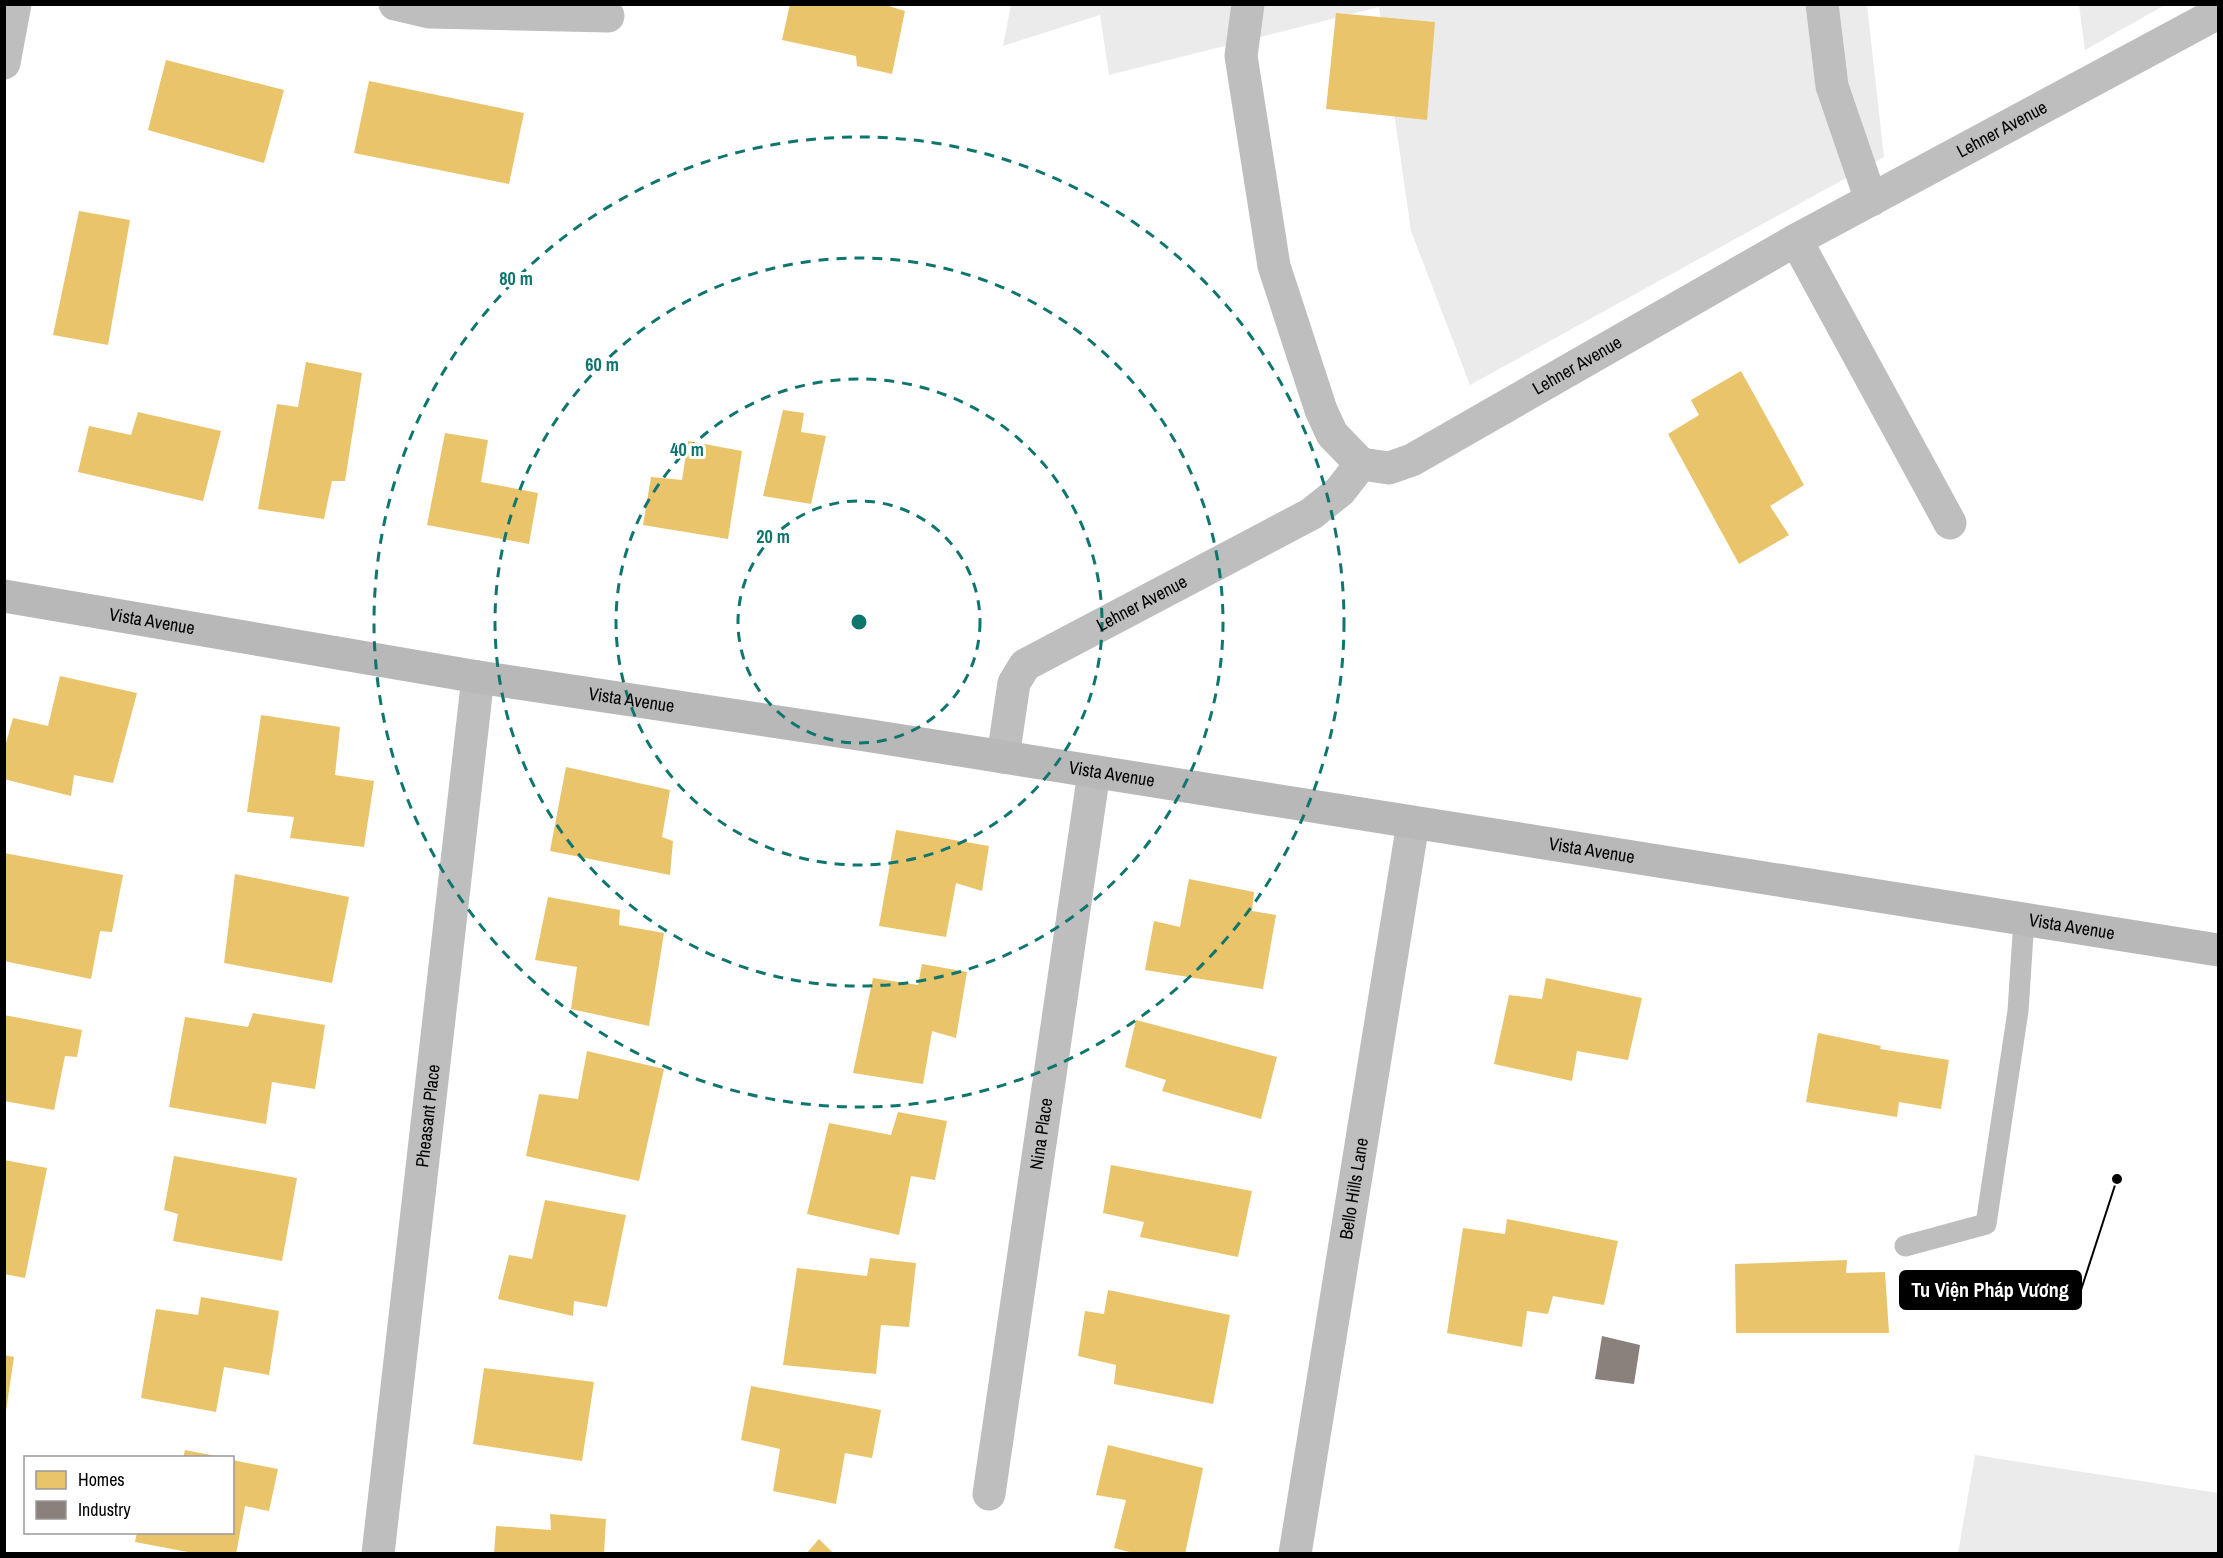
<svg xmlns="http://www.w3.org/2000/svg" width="2223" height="1558" viewBox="0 0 2223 1558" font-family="'Archivo Narrow',sans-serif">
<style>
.grass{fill:#ebebeb}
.homes{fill:#e9c46a}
.industry{fill:#8a817c}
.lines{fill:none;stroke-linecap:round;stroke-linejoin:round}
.lane{stroke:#bebebe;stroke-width:21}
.street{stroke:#bebebe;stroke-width:33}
.secondary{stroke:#b8b8b8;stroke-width:33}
.ring{fill:none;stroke:#0f766e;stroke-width:3;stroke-dasharray:10 8}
.labels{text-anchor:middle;stroke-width:6;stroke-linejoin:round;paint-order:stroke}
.street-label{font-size:18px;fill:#000;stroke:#fff}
.centre{fill:#0f766e;stroke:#fff;stroke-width:3}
.ring-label{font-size:18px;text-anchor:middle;font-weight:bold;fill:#0f766e;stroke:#fff;stroke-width:6;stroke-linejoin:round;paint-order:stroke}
.leader{fill:none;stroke:#000;stroke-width:2}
.callout-dot{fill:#000;stroke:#fff;stroke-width:2}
.callout{fill:#000;stroke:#000;stroke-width:2}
.callout-label{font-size:20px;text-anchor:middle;font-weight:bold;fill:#fff}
</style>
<rect width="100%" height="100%" fill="#fff"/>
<!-- grass -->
<g class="grass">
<polygon points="1011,4 1867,5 1884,157 1470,385 1411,231 1379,7 1109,75 1100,15 1003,46"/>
<polygon points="2079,5 2079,4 2165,5 2085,50"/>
<polygon points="1975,1455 2218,1493 2218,1553 1958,1553"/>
</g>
<!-- homes -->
<g class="homes">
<polygon points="790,4 882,4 905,11 892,74 857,66 856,56 782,40"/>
<polygon points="1336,13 1435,22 1427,120 1326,109"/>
<polygon points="166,60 284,90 264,163 148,130"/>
<polygon points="369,81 524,113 509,184 354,153"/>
<polygon points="79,211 130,220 108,345 53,335"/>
<polygon points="306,362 362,373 345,481 332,481 324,519 258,509 277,404 298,407"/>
<polygon points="1741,371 1804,485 1770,506 1789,535 1739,564 1668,434 1699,415 1691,400"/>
<polygon points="783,410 804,413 801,432 826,436 811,504 763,496"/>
<polygon points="138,412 221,431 203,501 78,472 89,426 131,435"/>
<polygon points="445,433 488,440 481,482 538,493 529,544 427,525"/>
<polygon points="688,441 742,451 728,539 643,525 651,477 682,480"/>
<polygon points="60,676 137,693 113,783 74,775 71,796 4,779 4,750 13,718 48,726"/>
<polygon points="261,715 340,727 335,775 374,781 364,847 290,838 294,817 247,812"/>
<polygon points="566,767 670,790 662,837 673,841 670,875 550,851"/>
<polygon points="896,830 989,846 982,891 956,883 946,937 879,926"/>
<polygon points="4,853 123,875 112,932 100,931 91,979 4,961"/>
<polygon points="235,874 349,897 332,983 224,963"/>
<polygon points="1189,879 1254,892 1252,911 1276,915 1263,989 1145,970 1154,921 1180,927"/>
<polygon points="548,897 620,910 619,925 664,933 649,1026 571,1009 577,967 535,960"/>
<polygon points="922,964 967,972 956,1038 932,1031 923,1084 853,1073 873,978 918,985"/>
<polygon points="1546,978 1642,998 1628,1060 1577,1051 1572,1081 1494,1064 1509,995 1542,999"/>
<polygon points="253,1013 325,1025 315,1089 272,1082 266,1124 169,1107 185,1017 248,1027"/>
<polygon points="4,1015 82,1030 77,1057 65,1056 54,1110 4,1101"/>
<polygon points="1136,1020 1277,1057 1261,1119 1162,1091 1166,1080 1125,1067"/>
<polygon points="1818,1033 1881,1046 1880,1049 1949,1060 1941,1109 1899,1102 1897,1117 1806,1102"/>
<polygon points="587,1051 664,1069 639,1181 526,1156 539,1094 578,1099"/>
<polygon points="898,1112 947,1121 935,1180 911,1176 899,1235 807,1214 829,1123 891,1135"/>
<polygon points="174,1156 297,1178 282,1261 173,1241 178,1214 164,1210"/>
<polygon points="4,1160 47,1168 25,1278 4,1274"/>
<polygon points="1111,1165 1252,1191 1238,1257 1140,1237 1144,1222 1103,1213"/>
<polygon points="545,1200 626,1215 607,1307 574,1301 573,1316 498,1299 509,1255 532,1259"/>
<polygon points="1507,1219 1618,1241 1604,1305 1553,1296 1548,1314 1527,1311 1522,1347 1447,1333 1463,1228 1505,1234"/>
<polygon points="870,1258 916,1263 909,1327 881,1325 876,1374 783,1365 797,1268 867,1276"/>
<polygon points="1847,1260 1846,1273 1885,1272 1889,1333 1736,1333 1735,1264"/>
<polygon points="1108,1290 1230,1315 1213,1404 1114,1384 1116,1365 1078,1356 1085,1311 1104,1314"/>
<polygon points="201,1297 279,1311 269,1375 224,1367 216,1412 141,1398 156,1309 198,1315"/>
<polygon points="4,1355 14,1357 6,1411 4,1410"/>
<polygon points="484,1368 594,1382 582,1461 473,1444"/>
<polygon points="751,1386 881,1410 872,1458 845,1453 836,1504 773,1491 780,1449 741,1440"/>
<polygon points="1108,1445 1203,1468 1185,1554 1137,1554 1114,1548 1126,1500 1096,1495"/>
<polygon points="185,1450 216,1456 216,1458 183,1458"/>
<polygon points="232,1460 278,1469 269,1511 245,1506 236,1554 198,1554 135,1542 137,1532 232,1532"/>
<polygon points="550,1514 606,1519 604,1554 494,1554 496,1526 551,1530"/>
<polygon points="819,1539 834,1554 806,1554"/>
</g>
<!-- industry -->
<polygon class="industry" points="1602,1336 1640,1345 1634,1384 1595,1379"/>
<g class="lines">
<!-- lane -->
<polyline class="lane" points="1905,1246 1986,1224 2018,1011 2024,919"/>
<!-- street -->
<g class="street">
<polyline points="395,4 429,12 608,16"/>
<polyline points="1248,4 1241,56 1274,266 1321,410 1332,434 1361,464"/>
<polyline points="1822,4 1832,86 1871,200"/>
<polyline points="4,63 15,4"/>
<polyline points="1796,240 1950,523"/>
<path id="s1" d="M1361,464L1389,468L1412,460L1796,240L2218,13"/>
<path id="s2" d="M1003,757L1014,683L1025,665L1311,514L1340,491L1361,464"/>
<path id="s3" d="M989,1494L1094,772"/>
<path id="s4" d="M378,1554L478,677"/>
<path id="s5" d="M1295,1554L1413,823"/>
</g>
<!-- secondary -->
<path class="secondary" id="s6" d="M4,596L478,677L865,735L2218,950"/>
</g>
<!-- distance rings -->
<g class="ring">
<circle cx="859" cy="622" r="121"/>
<circle cx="859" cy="622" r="243"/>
<circle cx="859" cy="622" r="364"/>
<circle cx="859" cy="622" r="485"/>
</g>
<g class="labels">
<!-- street labels -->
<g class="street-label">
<text dy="6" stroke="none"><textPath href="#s1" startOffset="729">Lehner Avenue</textPath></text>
<text dy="6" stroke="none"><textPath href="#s1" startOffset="243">Lehner Avenue</textPath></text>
<text dy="6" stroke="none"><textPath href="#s2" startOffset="228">Lehner Avenue</textPath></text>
<text dy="6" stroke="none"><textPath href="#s6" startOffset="150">Vista Avenue</textPath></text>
<text dy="6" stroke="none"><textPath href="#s6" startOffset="636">Vista Avenue</textPath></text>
<text dy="6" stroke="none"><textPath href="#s6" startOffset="1122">Vista Avenue</textPath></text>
<text dy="6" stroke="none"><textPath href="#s6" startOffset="1608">Vista Avenue</textPath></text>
<text dy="6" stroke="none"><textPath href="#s6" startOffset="2094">Vista Avenue</textPath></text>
<text dy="6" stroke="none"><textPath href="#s4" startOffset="441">Pheasant Place</textPath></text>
<text dy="6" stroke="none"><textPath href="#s3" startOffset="364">Nina Place</textPath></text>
<text dy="6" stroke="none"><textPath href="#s5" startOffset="370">Bello Hills Lane</textPath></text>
</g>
</g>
<circle cx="859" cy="622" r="9" class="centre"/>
<g class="ring-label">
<text x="516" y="285">80 m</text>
<text x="602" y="371">60 m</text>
<text x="687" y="456">40 m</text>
<text x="773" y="543">20 m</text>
</g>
<!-- callouts -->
<path class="leader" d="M2117 1179L2081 1290"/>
<circle class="callout-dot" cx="2117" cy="1179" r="6"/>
<rect class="callout" x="1900" y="1271" width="181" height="38" rx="6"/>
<g class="callout-label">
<text x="1990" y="1297">Tu Viện Pháp Vương</text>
</g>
<!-- border -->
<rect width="2223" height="1558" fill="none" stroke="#000000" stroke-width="12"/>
<!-- legend -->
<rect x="24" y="1456" width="210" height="78" fill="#ffffff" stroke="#999999" stroke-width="1.5"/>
<rect x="36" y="1471" width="30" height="18" fill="#e9c46a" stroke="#999999" stroke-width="1.5"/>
<text x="78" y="1486" font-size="18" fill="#000000">Homes</text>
<rect x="36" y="1501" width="30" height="18" fill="#8a817c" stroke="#999999" stroke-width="1.5"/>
<text x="78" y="1516" font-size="18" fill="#000000">Industry</text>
</svg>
